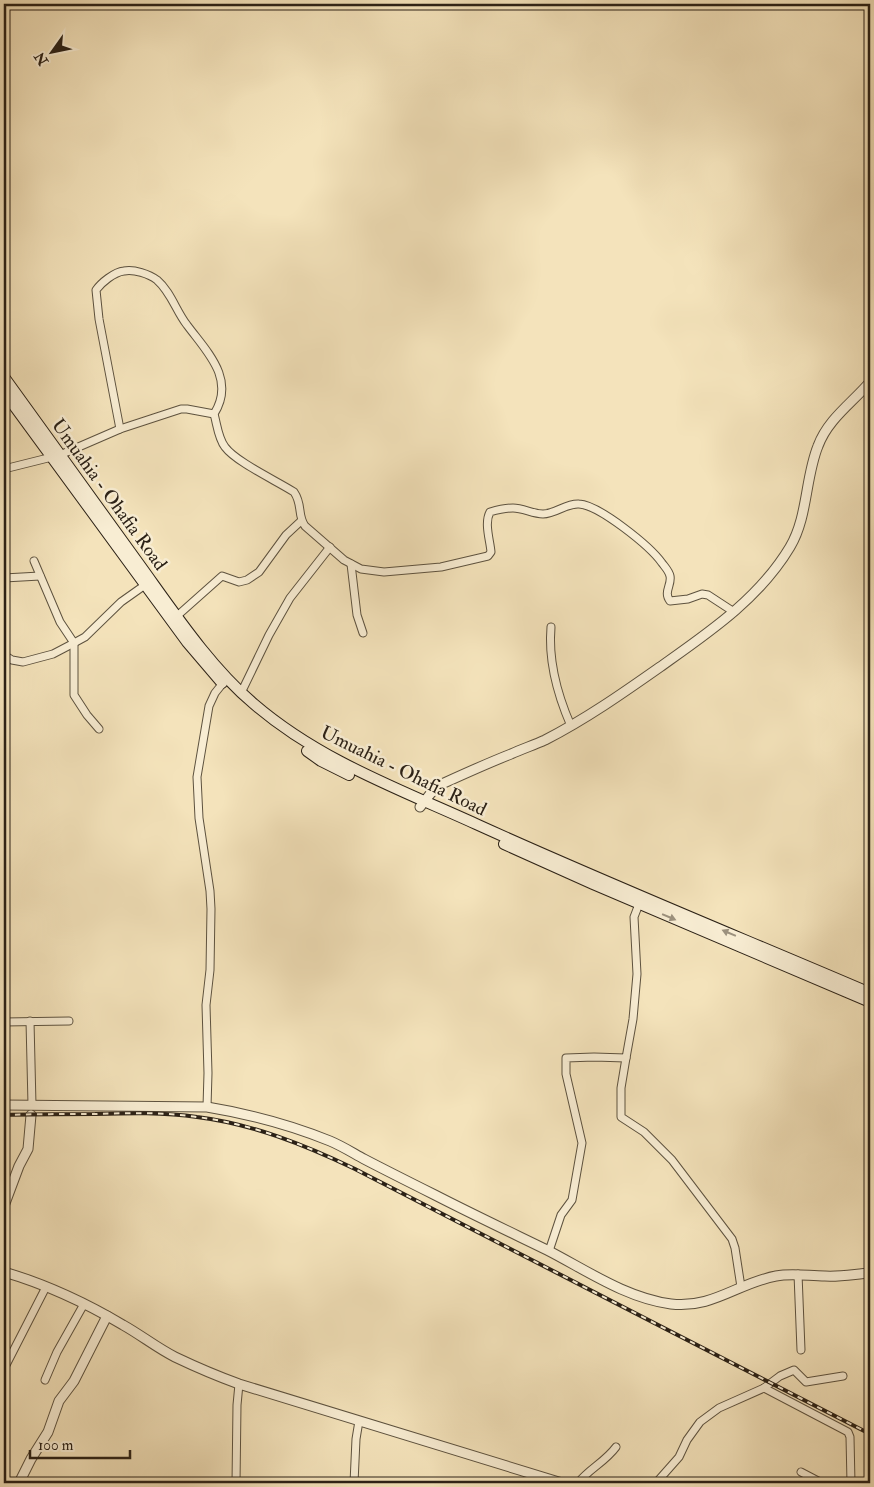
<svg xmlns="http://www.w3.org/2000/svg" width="874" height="1487" viewBox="0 0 874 1487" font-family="'IM FELL Double Pica',serif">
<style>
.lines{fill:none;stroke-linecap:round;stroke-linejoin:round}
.minor-casing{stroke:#5d523f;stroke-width:9}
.tertiary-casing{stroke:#5d523f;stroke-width:11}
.secondary-casing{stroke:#2b2116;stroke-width:12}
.minor{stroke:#f8edd3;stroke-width:7}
.tertiary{stroke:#f8edd3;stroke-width:9}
.secondary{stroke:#f8edd3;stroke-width:10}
.rail-casing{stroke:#2b2116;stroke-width:4}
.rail{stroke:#f8edd3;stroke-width:2;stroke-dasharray:5.5;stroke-linecap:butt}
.oneway{fill:#9c917e}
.labels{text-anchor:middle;stroke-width:5;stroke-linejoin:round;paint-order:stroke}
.street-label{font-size:19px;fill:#2b2116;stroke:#f8edd3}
</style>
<rect width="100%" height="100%" fill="#f4e3bb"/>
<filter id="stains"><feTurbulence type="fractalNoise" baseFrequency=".004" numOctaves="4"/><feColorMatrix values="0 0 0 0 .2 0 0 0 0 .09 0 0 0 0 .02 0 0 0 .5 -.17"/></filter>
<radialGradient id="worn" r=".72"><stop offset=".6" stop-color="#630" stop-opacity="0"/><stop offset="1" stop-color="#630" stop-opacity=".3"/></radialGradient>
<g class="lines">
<!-- minor casing -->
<g class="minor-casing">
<g id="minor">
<path d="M120,429L99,319L96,290C101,283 114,272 124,271C134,269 149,274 157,280C171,292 176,311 187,325C207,352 236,379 214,414C217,424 218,438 225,447C236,462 277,481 294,492C303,505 297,515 305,526L344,560L361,569L384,572L441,567L488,556L491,552C490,540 484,523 490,512C497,510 505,508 513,508C523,508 533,514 543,514C556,514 566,503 579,504C599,505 650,546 662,563C665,567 669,571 670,576C672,585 663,592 670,601L688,599L702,594L708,595L734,612"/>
<polyline points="4,469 60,455 120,429 181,409 187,409 214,414"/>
<polyline points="34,561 60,622 74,643 74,695 87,715 99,729"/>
<polyline points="351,564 357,615 363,633"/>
<polyline points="4,578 40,576"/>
<polyline points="177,616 222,576 239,582 247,580 259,572 286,535 301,521"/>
<path d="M551,627C548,662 557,694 571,726"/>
<polyline points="4,655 12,660 23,662 53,654 74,643 85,637 121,602 145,585"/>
<polyline points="241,693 269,635 290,598 330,547"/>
<polyline points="30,1021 32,1105"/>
<polyline points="4,1022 69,1021"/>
<polyline points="626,1058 621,1088 621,1117 644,1132 672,1160 732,1239 735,1248 741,1287"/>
<polyline points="207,1107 208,1073 206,1005 210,970 211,909 210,891 199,818 197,777 209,706 215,693 223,683"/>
<polyline points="549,1251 561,1215 572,1200 582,1143 566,1074 566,1058 594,1057 626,1058 633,1019 637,974 634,917 639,904"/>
<polyline points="798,1274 801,1350"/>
<polyline points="4,1282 7,1273"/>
<polyline points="4,1369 46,1287"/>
<polyline points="45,1380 57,1352 84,1304"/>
<polyline points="764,1388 848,1432 850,1437 851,1483"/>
<polyline points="801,1472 822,1483"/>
<polyline points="236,1483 237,1405 239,1384"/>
<polyline points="354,1483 356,1439 359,1421"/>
<path d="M578,1483C589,1469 605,1462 616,1447"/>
<polyline points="656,1483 679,1457 687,1440 700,1422 719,1408 764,1388 780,1376 794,1370 806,1382 843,1376"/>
</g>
</g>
<!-- tertiary casing -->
<g class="tertiary-casing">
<g id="tertiary">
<path d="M420,807L431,793L444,783C466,773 488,763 511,754C522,749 534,745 545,740C586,719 623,693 660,667C708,633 759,599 790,547C808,517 805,478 818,446C828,419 852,403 870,382"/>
<path d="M4,1105L207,1107C249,1114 291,1125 330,1141C342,1146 353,1153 364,1159C387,1171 411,1183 435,1195C472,1214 510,1232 547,1250C586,1270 626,1298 671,1304C712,1309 738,1283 776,1276C792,1273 809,1276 825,1276C840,1277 855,1274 870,1273"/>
<polyline points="4,1206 19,1166 28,1149 31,1115"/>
<path d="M4,1272C45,1284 86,1303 123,1325C141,1335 157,1348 175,1357C196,1367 217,1376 239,1384L562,1483"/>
<polyline points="19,1483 31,1459 48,1432 59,1401 74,1381 107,1316"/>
</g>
</g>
<!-- secondary casing -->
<g class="secondary-casing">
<g id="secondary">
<path d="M4,377C49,439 94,502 139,564C173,611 210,667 254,704C319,760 399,789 476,824C606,883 739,937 870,993"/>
<polyline points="4,392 187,642 222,683"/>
<polyline points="307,751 321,761 349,775"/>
<polyline points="504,844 593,884 870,1002"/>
</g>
</g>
<!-- minor -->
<use href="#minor" class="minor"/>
<!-- tertiary -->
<use href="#tertiary" class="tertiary"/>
<!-- secondary -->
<use href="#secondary" class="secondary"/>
<!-- rail casing -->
<g class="rail-casing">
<path id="rail" d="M4,1115C34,1114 65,1114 95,1114C129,1113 164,1112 197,1117C253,1124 305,1145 355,1169L870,1434"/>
</g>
<!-- rail -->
<use href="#rail" class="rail"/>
</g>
<!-- one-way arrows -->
<defs><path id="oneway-solid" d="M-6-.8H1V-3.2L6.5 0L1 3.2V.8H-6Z" transform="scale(1.25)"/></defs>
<g class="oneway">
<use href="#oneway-solid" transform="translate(669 917) rotate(23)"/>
<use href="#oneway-solid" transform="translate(729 933) rotate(-157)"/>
</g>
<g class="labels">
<!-- street labels -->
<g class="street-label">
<text transform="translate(110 494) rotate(54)" y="7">Umuahia - Ohafia Road</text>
<text transform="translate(404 770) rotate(26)" y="7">Umuahia - Ohafia Road</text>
</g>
</g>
<!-- margin -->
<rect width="874" height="1487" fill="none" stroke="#f4e3bb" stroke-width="20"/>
<rect x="5" y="5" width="864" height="1477" fill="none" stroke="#2b2116" stroke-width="2.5"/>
<rect x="10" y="10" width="854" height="1467" fill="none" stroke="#2b2116"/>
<!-- north arrow -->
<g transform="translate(52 52) rotate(237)" stroke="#f8edd3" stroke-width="4" paint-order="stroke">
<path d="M0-4L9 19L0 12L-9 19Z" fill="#2b2116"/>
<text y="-8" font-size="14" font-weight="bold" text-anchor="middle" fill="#2b2116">N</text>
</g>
<!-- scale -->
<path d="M30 1450v8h100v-8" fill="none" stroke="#2b2116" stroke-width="2.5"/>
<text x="38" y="1450" font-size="15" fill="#2b2116" stroke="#f8edd3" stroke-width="4" paint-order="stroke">100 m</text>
<rect width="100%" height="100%" filter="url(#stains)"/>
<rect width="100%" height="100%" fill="url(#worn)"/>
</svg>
